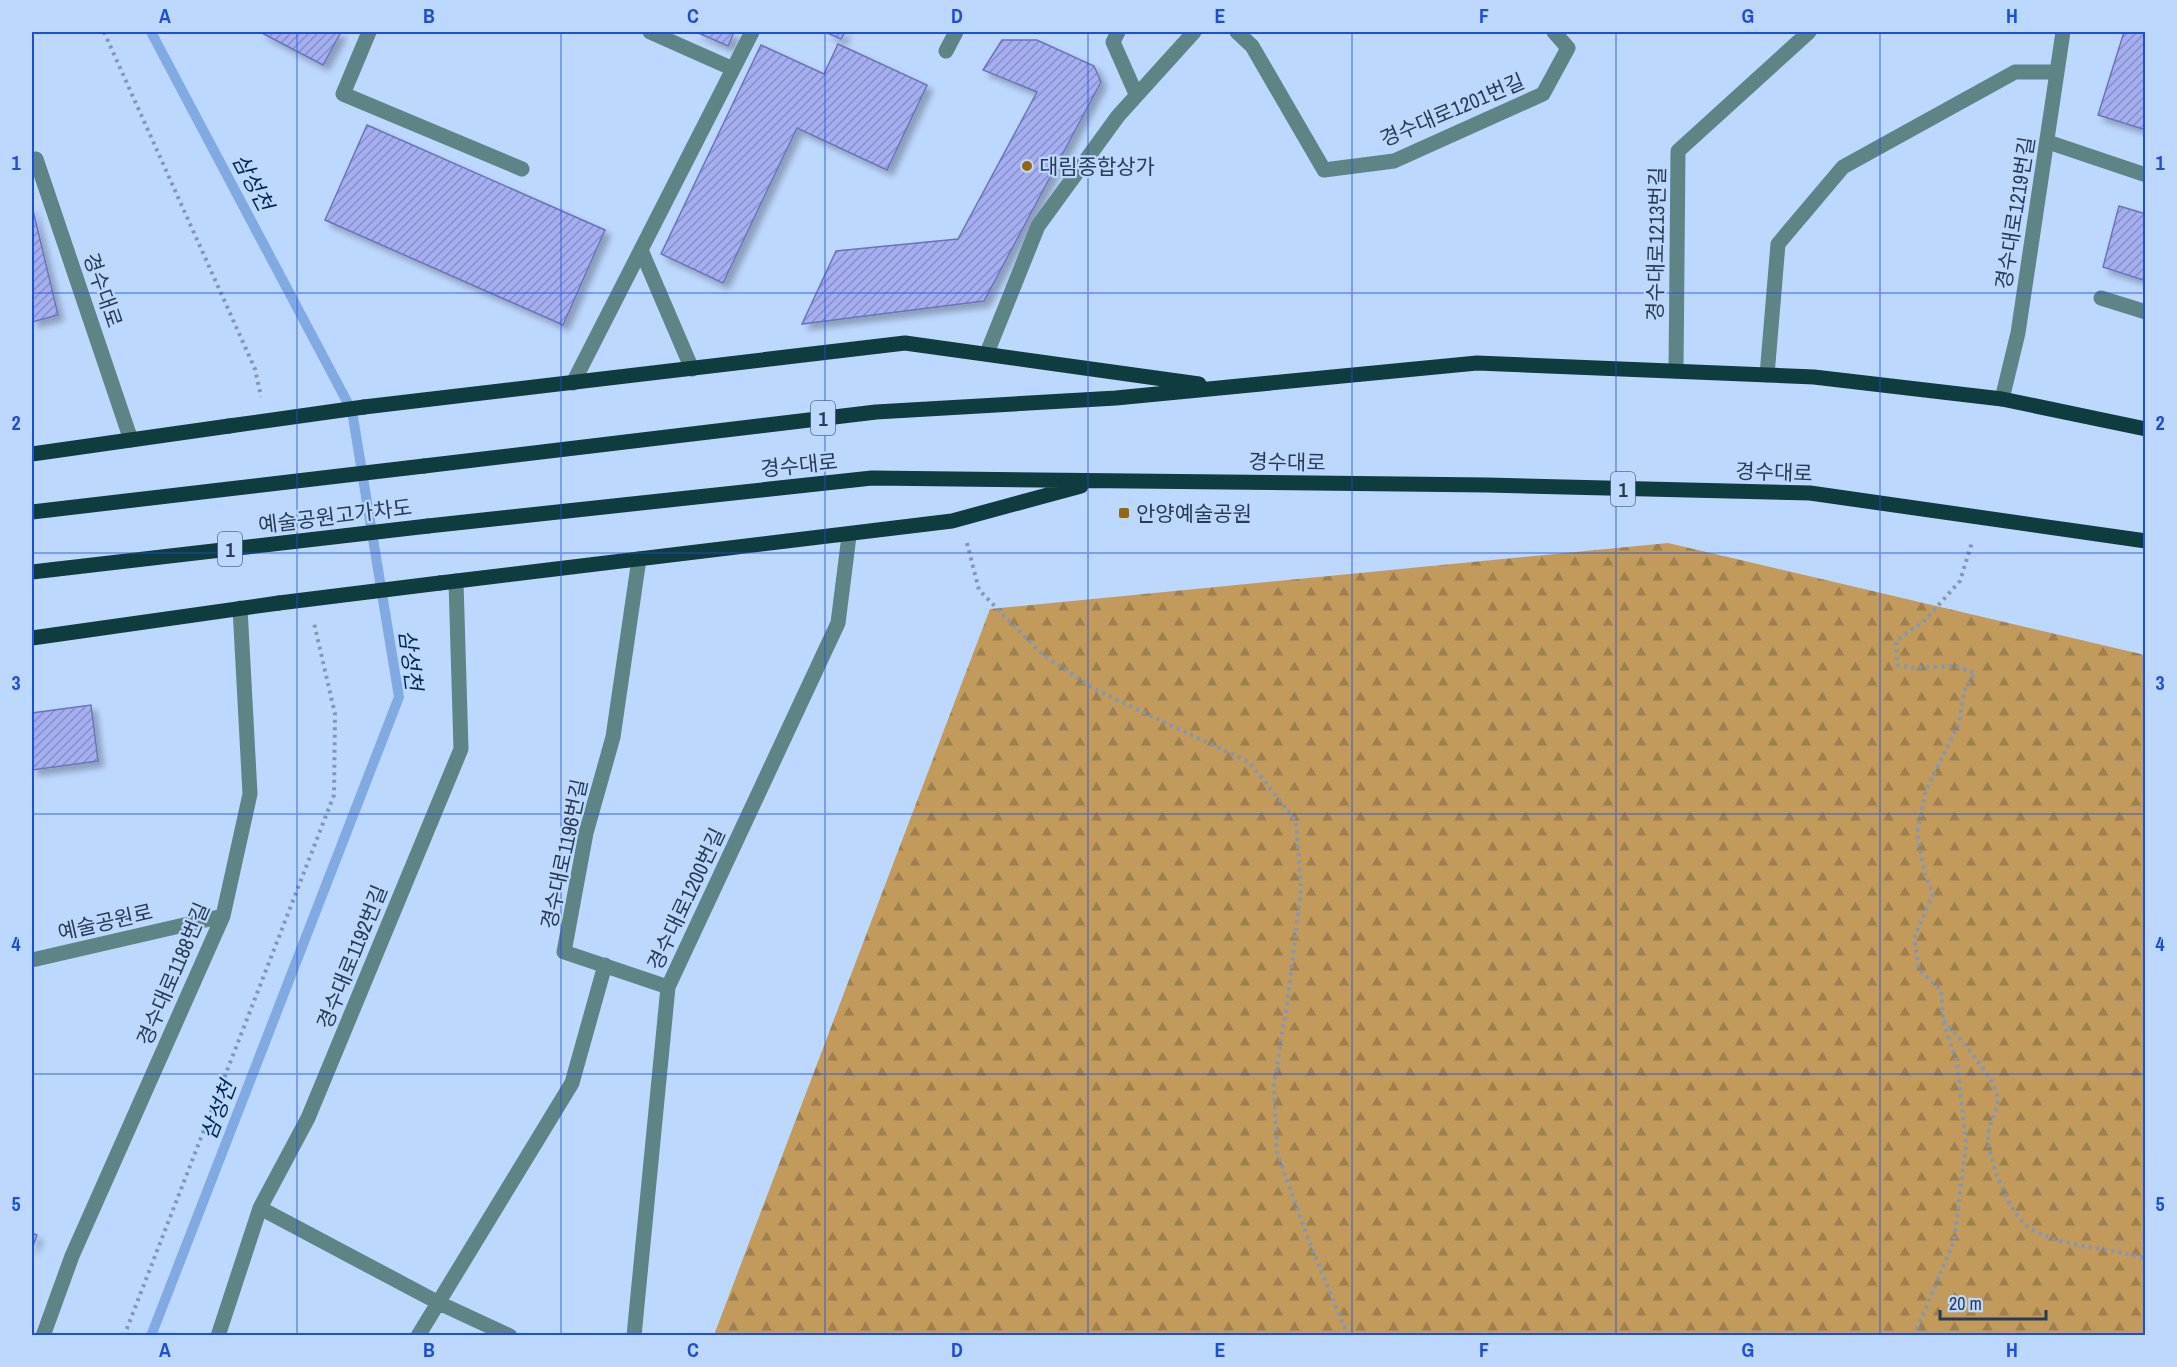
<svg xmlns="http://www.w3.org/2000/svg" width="2177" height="1367" font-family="'Archivo Narrow','Noto Sans KR',sans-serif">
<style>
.forest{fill:url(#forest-firs)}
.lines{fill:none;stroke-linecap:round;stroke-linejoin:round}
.stream{stroke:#81a9e2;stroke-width:10}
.building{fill:url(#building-hatch);stroke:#6c73b6;stroke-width:1.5;filter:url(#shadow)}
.path{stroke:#8097b8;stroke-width:4;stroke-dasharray:3 4.5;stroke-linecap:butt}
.minor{stroke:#5e8485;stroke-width:15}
.major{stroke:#0f3c3e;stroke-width:15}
.major-bridge{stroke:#0f3c3e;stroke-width:15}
.grid{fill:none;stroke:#1d4ed8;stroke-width:1.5;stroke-opacity:0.55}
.poi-dot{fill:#936712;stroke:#bdd8ff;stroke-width:2}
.labels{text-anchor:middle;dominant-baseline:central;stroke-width:4.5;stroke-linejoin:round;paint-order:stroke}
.shield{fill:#bdd8ff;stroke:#556a88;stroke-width:1.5}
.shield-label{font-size:20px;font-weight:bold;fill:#293b55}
.street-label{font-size:21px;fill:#293b55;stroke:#bdd8ff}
.poi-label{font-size:21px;fill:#293b55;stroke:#bdd8ff;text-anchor:start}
.water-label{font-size:22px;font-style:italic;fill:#012659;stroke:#bdd8ff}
.neatline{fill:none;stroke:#1d4ed8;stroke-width:2}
.grid-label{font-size:20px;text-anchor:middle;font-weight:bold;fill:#1d4ed8}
</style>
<defs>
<pattern id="forest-firs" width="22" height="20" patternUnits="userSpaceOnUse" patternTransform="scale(1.5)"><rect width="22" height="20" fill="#c29a5b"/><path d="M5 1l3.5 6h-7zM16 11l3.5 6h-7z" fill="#9e7f4e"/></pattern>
<pattern id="building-hatch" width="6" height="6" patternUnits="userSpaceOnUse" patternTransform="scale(1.5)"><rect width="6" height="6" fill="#a5aef0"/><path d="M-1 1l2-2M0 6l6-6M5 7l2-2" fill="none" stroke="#868fc5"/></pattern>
<filter id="shadow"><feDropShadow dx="5.5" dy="5.5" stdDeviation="3" flood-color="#0004"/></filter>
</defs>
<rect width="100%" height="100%" fill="#bdd8ff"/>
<path class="forest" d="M1668 543 2145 655V1335H714L990 609Z"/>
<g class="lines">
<path class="stream" d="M151 1336 399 697 352 411 151 32"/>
</g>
<path class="building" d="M260 32H341L323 65Z
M696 32H734L728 46Z
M825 32H845L841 39Z
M2124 32H2146V130L2098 115Z
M1002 40H1037L1094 66 1101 82 984 301 802 324 836 251 958 239 1037 92 983 70Z
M838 44 927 85 887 170 797 128 723 283 661 254 761 45 824 74Z
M367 125 605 230 563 325 325 220Z
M32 206 58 315 32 322Z
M2119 206 2146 214V281L2103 267Z
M91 705 98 761 32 770V713Z
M32 1233 37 1235 32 1249Z"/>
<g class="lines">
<path class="path" d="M104 32 255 369 261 397
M967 543 979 590 1043 655 1096 690 1249 762 1296 821 1301 888 1288 997 1274 1084 1277 1152 1307 1236 1348 1336
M1944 1021C1957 1035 1994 1077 1997 1095 2000 1108 1989 1122 1988 1135 1987 1158 2010 1217 2031 1229 2065 1249 2108 1246 2146 1259
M124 1336 334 795 335 714 314 623
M1914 1336 1954 1241 1966 1144 1957 1063 1943 1021 1941 990 1919 970 1914 938 1933 894 1925 874 1917 833 1926 790 1959 723 1964 691 1975 673 1955 666 1914 668 1897 665 1896 641 1925 620 1960 581 1972 542"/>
<path class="minor" d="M369 32 343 94 522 169
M650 32 731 68
M1118 32 1113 42 1136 94
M1237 32 1252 46 1324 170 1394 161 1543 94 1568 48 1554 32
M946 51 956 32
M2048 142 2146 175
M32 160 36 159 131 440
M641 250 692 369
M2101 298 2146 312
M987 353 1038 226 1118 116 1194 32
M1676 371 1678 151 1809 32
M1767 375 1778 244 1843 167 2015 72H2055
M573 383 752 32
M2002 399 2018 333 2063 32
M639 559 613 737 586 833 564 952 668 987
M32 960 223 916
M260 1208 439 1303 510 1336
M43 1336 72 1256 223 916 250 794 240 608
M218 1336 260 1208 308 1118 461 749 456 581
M418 1336 572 1083 605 965
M634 1336 668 987 838 623 849 536"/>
<path class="major" d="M364 407 905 343 1199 384
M32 454 229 426
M424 466 876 412 1116 398 1477 363 1814 377 2002 399 2146 429
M428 526 872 478 1487 485 1810 493 2146 541
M440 583 952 521 1081 486
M32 638 279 603"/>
<path class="major-bridge" d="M229 426 364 407
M32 512 424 466
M32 572 428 526
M279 603 440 583"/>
</g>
<path class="grid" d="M297 32V1336M561 32V1336M825 32V1336M1088 32V1336M1352 32V1336M1616 32V1336M1880 32V1336M32 293H2146M32 553H2146M32 814H2146M32 1074H2146"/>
<g class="poi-dot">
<circle cx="1027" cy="166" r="6"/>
<rect x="1118" y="507" width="12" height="12" rx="3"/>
</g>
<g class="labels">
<g class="shield">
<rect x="811" y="401" width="24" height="34" rx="4.5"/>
<rect x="1611" y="472" width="24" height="34" rx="4.5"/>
<rect x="218" y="532" width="24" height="34" rx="4.5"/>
</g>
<g class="shield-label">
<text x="823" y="418">1</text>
<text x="1623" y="489">1</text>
<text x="230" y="549">1</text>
</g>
<g class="street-label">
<text transform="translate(1452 110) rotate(-23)">경수대로1201번길</text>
<text transform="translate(2015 213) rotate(-81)">경수대로1219번길</text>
<text transform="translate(1656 244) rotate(-89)">경수대로1213번길</text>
<text transform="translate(103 290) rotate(71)">경수대로</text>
<text transform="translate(1287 462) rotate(1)">경수대로</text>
<text transform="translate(799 465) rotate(-6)">경수대로</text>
<text transform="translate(1774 472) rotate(2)">경수대로</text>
<text transform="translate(335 516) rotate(-7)">예술공원고가차도</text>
<text transform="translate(564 854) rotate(-78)">경수대로1196번길</text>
<text transform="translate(686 899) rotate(-65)">경수대로1200번길</text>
<text transform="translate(105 922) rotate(-13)">예술공원로</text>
<text transform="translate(352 957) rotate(-68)">경수대로1192번길</text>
<text transform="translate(173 974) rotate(-67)">경수대로1188번길</text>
</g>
<g class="poi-label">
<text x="1039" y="166">대림종합상가</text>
<text x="1136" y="513">안양예술공원</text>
</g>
<g class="water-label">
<text transform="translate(253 182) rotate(62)">삼성천</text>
<text transform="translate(411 660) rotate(83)">삼성천</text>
<text transform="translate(218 1110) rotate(-69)">삼성천</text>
</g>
</g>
<rect width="2177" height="1367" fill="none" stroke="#bdd8ff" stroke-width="66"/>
<path d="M1940 1310v9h106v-9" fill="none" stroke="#293b55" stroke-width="3"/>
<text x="1949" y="1310" font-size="18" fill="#293b55" stroke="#bdd8ff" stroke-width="4.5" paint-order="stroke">20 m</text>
<rect x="33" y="33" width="2111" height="1301" class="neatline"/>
<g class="grid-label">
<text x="165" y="23">A</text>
<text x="429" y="23">B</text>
<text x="693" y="23">C</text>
<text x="957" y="23">D</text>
<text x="1220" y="23">E</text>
<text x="1484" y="23">F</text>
<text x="1748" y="23">G</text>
<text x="2012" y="23">H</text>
<text x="16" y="170">1</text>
<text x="2160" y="170">1</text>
<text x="16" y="430">2</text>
<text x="2160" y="430">2</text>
<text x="16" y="690">3</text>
<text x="2160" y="690">3</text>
<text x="16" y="951">4</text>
<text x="2160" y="951">4</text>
<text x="16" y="1211">5</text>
<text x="2160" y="1211">5</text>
<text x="165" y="1357">A</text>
<text x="429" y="1357">B</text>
<text x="693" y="1357">C</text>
<text x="957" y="1357">D</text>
<text x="1220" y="1357">E</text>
<text x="1484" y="1357">F</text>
<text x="1748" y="1357">G</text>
<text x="2012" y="1357">H</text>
</g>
</svg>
